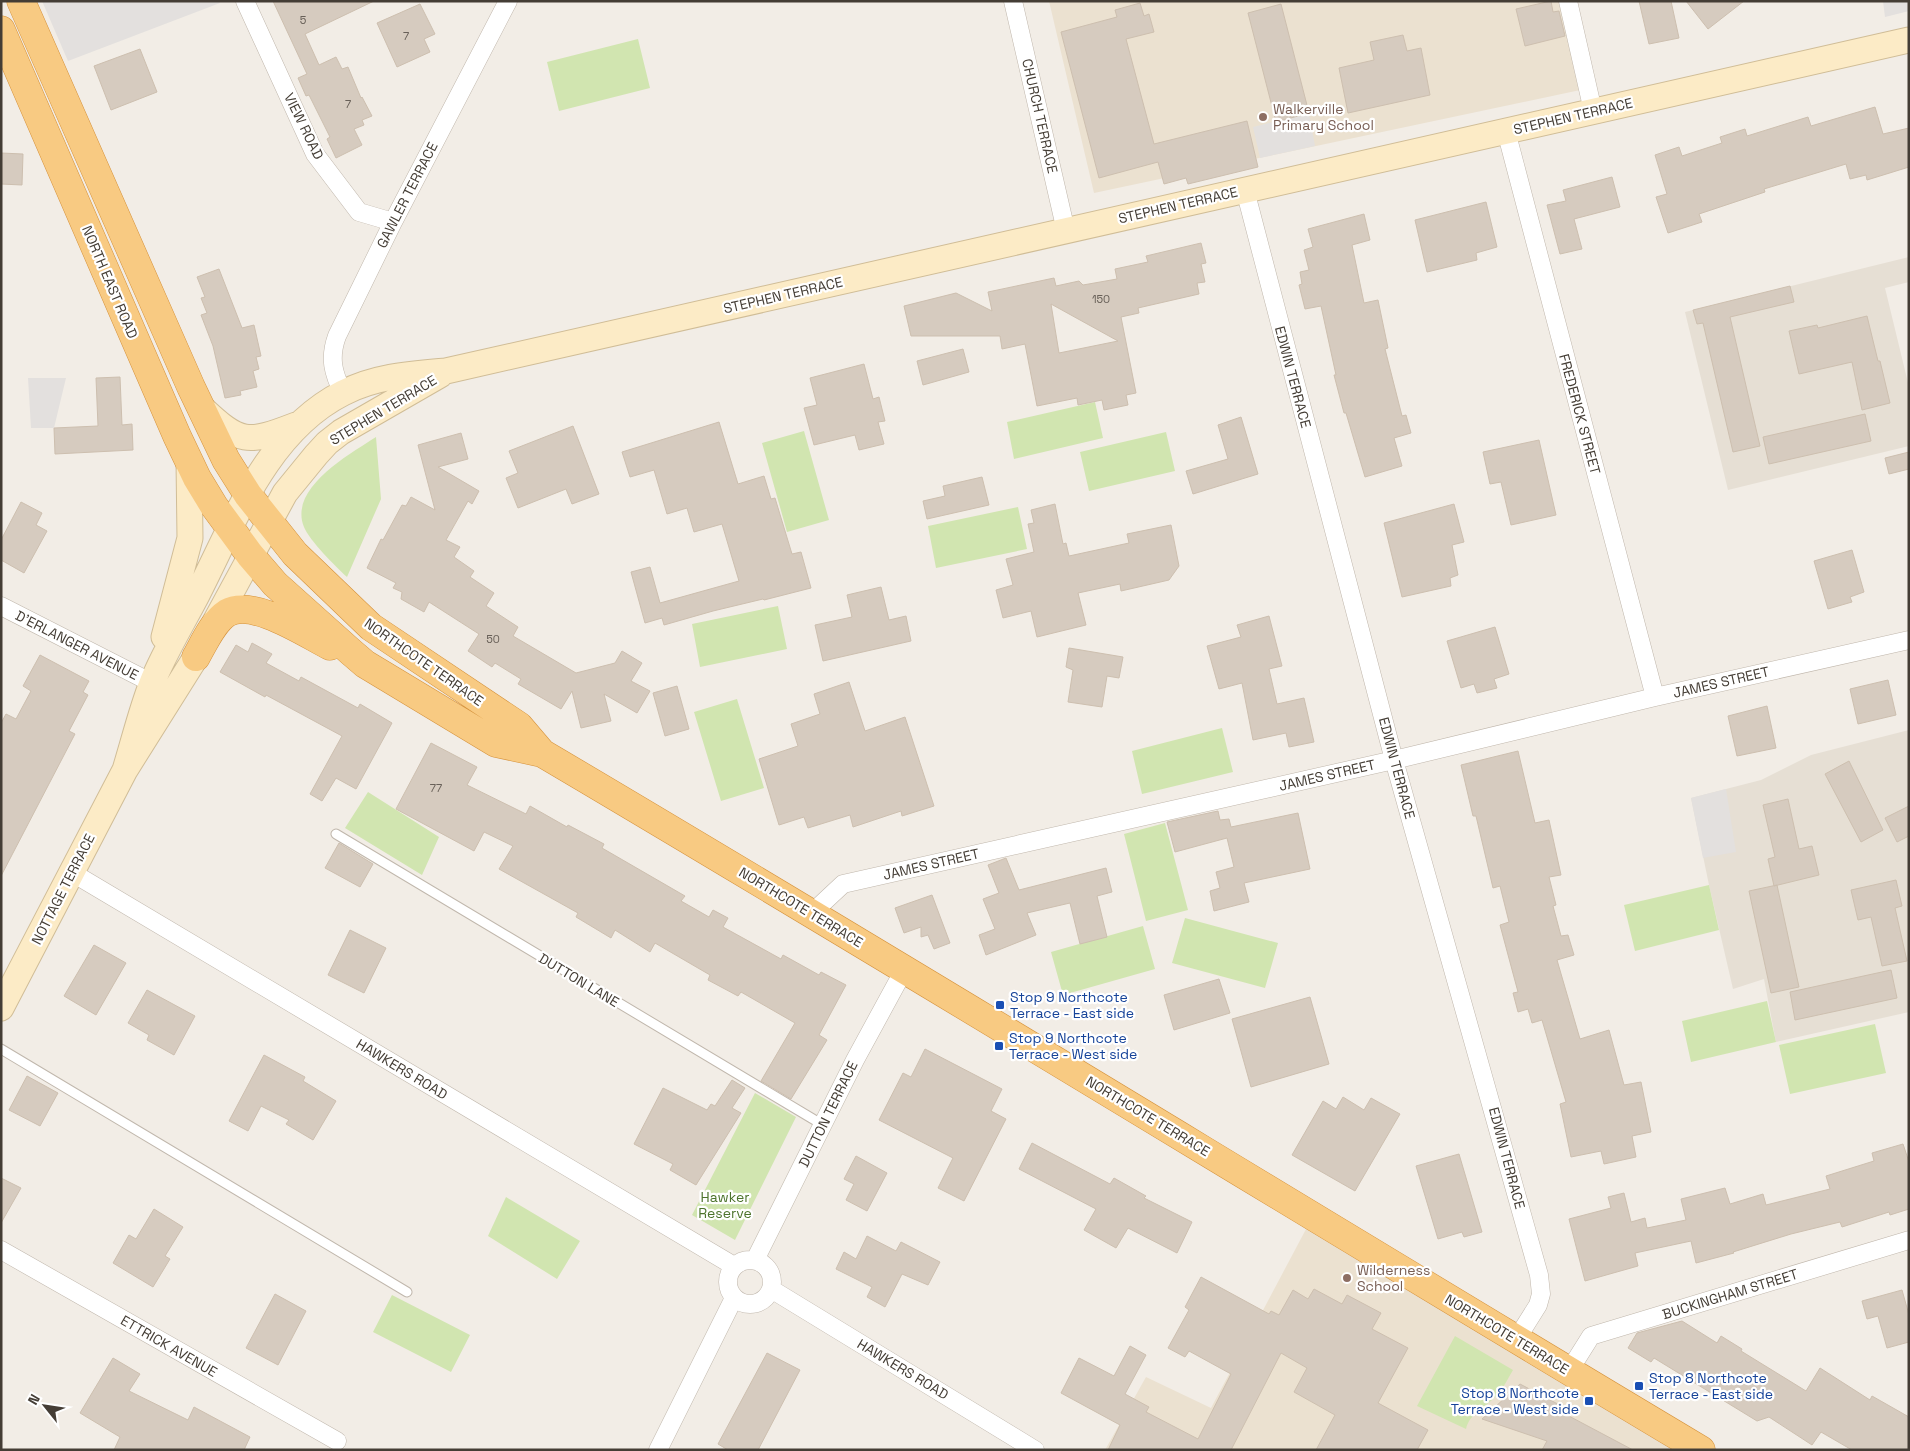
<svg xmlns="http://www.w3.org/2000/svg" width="1910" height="1451" font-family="'Space Grotesk',sans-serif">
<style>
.residential{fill:#e6dfd4}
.education{fill:#ebe1d0}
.green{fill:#d1e5b0}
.parking{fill:#e3e0de}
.building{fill:#d6cbbf;stroke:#cdbfaf;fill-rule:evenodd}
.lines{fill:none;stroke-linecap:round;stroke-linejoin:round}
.service-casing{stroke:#c0b7ac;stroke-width:11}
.minor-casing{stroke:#c0b7ac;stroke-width:19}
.secondary-casing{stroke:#d0bd97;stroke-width:27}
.trunk-casing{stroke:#d5923c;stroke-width:29}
.service{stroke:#fff;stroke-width:9}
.minor{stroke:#fff;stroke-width:18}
.secondary{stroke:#fcebc6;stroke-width:25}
.trunk{stroke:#f8ca82;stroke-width:28}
.education-dot{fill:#8d6e63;stroke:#fff;stroke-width:2}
.transit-dot{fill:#1a4fb4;stroke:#fff;stroke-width:2}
.labels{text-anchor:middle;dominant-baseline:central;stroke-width:4.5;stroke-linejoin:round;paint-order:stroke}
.number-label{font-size:11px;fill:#686058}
.education-label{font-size:14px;fill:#785e54;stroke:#fff;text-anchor:start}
.street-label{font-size:14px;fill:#443d35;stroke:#fff}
.transit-label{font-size:14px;fill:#164399;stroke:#fff;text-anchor:start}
.park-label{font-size:14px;fill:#4c732c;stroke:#fff}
</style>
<rect width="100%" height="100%" fill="#f2ede6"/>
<path class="residential" d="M1909 257V282L1885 288 1909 387V446L1728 490 1685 312Z
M1909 730V1012L1776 1042 1764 979 1733 989 1709 885 1691 798 1761 780 1811 755Z"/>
<path class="education" d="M1049 1H1569L1585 89 1094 193Z
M1313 1216 1701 1450H1105L1146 1377 1211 1408Z"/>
<path class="green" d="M638 39 650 88 559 111 547 62Z
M1095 402 1103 438 1014 459 1007 422Z
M804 431 829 520 787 532 762 443Z
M1166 432 1175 471 1089 491 1080 452Z
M376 437 381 499 347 577C336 567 309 540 304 527 288 488 350 454 376 437Z
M1018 507 1027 549 936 568 928 526Z
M778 606 787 649 700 667 692 624Z
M737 699 764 788 721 801 694 712Z
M1222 728 1233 772 1142 794 1132 751Z
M368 792 439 837 422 875 345 828Z
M1165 823 1188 910 1146 921 1124 834Z
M1709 885 1719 930 1635 951 1624 905Z
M1185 918 1278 943 1265 988 1172 963Z
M1143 926 1155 969 1063 995 1051 952Z
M1767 1001 1776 1042 1691 1062 1682 1021Z
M1875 1024 1886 1073 1790 1094 1779 1045Z
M755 1093 796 1117 735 1240 692 1215Z
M506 1197 580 1241 557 1279 488 1236Z
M392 1295 470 1335 451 1372 373 1332Z
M1455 1336 1513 1370C1508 1378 1504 1387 1498 1394 1487 1407 1470 1412 1466 1429L1417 1406Z"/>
<path class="parking" d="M42 1H219L220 3 68 61Z
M1883 1H1909V11L1885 17Z
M1309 113 1315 146 1260 158 1253 127Z
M28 378H66L54 428H31Z
M1726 789 1736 852 1703 858 1691 798Z"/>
<path class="building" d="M273 1H374L305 34 319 65 336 57 342 69 348 67 361 98 362 97 372 116 362 120 364 125 354 129 362 145 336 158 327 139 330 137 309 95 306 96 298 78 307 74Z
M1551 1 1553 12 1559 11 1565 36 1525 46 1516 9Z
M1639 1H1671L1679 38 1649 44Z
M1686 1H1744L1708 29Z
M1140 3 1144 16 1149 14 1154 32 1126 39 1154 144 1247 121 1258 167 1188 184 1186 178 1164 184 1158 162 1099 178 1061 32 1117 17 1115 10Z
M420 4 435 34 424 39 430 52 397 67 377 23Z
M1281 4 1309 113 1276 122 1248 13Z
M1403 35 1407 51 1421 48 1430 95 1348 113 1339 68 1374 60 1370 42Z
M140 49 157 92 111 110 94 66Z
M1875 107 1883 134 1909 128V167L1867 180 1866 175 1850 179 1846 164 1764 189 1765 192 1699 214 1702 222 1668 233 1656 197 1667 194 1655 155 1679 147 1682 156 1722 143 1720 137 1745 129 1747 136 1808 117 1811 126Z
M1 153 23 154 22 185 1 184Z
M1612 177 1620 207 1574 219 1582 249 1560 254 1547 205 1566 201 1563 190Z
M1486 202 1497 247 1476 253 1477 260 1427 272 1415 220Z
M1364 214 1370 240 1352 245 1364 303 1378 300 1388 348 1385 349 1402 416 1406 415 1411 433 1394 438 1402 466 1365 477 1346 413H1344L1334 375H1336L1321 306 1305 309 1299 285 1302 284 1300 272 1309 270 1304 250 1313 247 1308 229Z
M1201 243 1206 263 1201 264 1205 282 1197 283 1199 294 1138 308 1139 313 1121 317 1136 393 1126 395 1128 405 1104 410 1102 400 1078 405 1077 398 1037 406 1025 344 1002 349 1000 336H911L904 306 956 293 992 311 988 292 1054 278 1056 286 1079 281 1083 285 1117 279 1115 269 1148 262 1146 256ZM1051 304 1118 341 1059 353Z
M219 269 242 328 254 325 261 356 256 357 259 369 253 371 257 387 240 391 241 395 225 398 213 346 201 315 207 313 201 298 205 297 197 277Z
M1790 286 1794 302 1730 317 1760 446 1733 452 1703 323 1697 324 1693 310Z
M1867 316 1878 361H1880L1890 403 1862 410 1852 362 1799 374 1789 331 1817 325 1818 328Z
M963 349 969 372 923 385 917 361Z
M864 364 873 399 879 397 885 421 878 422 884 444 859 450 855 435 814 445 804 408 817 405 810 378Z
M120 377 122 425 132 424 133 450 55 454 54 428 98 426 96 378Z
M1865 414 1871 441 1769 464 1763 437Z
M1241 417 1258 474 1193 494 1186 471 1228 459 1218 425Z
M719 422 738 484 764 476 771 499 775 498 792 554 801 552 811 588 764 600 763 599 713 611 664 625 662 618 645 623 631 572 650 567 660 603 739 581 722 524 694 532 687 508 667 514 654 470 630 477 622 452Z
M573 426 599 494 572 504 566 489 518 508 506 478 518 473 509 451Z
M461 433 468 459 438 467 479 491 472 504 468 501 446 540 460 547 454 557 474 571 470 577 494 593 486 606 518 627 513 636 576 673 615 663 622 651 642 663 631 681 650 691 637 713 604 694 611 721 581 728 572 691 561 709 518 684 521 679 495 663 492 667 468 651 479 634 429 602 424 612 401 599 402 592 393 588 396 583 367 568 381 539 383 540 402 505 406 506 411 497 435 510 418 445Z
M1539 440 1556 515 1511 525 1501 482 1490 484 1483 452Z
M1909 452V469L1889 474 1885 458Z
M982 477 989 505 927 519 923 501 945 496 943 486Z
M21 502 42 513 36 525 47 531 24 573 1 560V540Z
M1055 504 1063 544 1066 543 1069 556 1129 543 1127 534 1171 525 1179 566 1169 580 1121 591 1120 584 1078 593 1086 625 1037 637 1031 611 1003 618 996 590 1013 585 1006 559 1034 552 1028 524 1034 523 1031 510Z
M1454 504 1464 542 1452 545 1458 575 1450 578 1451 586 1402 597 1384 523Z
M1852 550 1864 592 1850 597 1852 602 1828 609 1814 561Z
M881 587 889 620 906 616 911 641 823 661 815 625 852 617 847 595Z
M1269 616 1282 666 1269 669 1277 704 1304 698 1314 742 1289 747 1286 733 1253 740 1242 683 1219 689 1207 646 1241 637 1237 625Z
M1495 627 1509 674 1494 679 1497 688 1477 693 1474 684 1461 688 1447 641Z
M252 643 272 654 266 663 299 681 301 677 358 708 360 704 392 723 356 789 336 778 322 801 310 794 342 736 266 695 265 697 220 672 236 645 248 652Z
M1069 648 1123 657 1119 678 1107 676 1102 707 1068 702 1073 670 1066 667Z
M40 655 89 681 83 692 88 695 69 731 75 734 1 876V723L6 714 16 719 31 691 23 686Z
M1888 680 1896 715 1858 724 1850 689Z
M849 682 865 731 905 717 934 806 902 816 901 811 853 827 850 815 808 828 804 817 779 825 759 759 798 746 791 724 820 714 814 694Z
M677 686 689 729 665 736 653 693Z
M1767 706 1776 748 1737 756 1728 716Z
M431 743 477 767 467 785 526 814 530 806 567 827 568 825 604 844 602 848 685 896 681 901 709 917 713 910 728 918 723 927 781 959 783 955 819 975 821 972 846 985 819 1035 827 1040 791 1099 761 1081 795 1023 741 992 738 996 708 980 710 975 655 943 650 952 615 930 611 938 576 917 578 913 499 869 513 846 484 832 474 851 396 809Z
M1518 751 1535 823 1549 820 1561 875 1549 877 1556 905 1553 906 1561 936 1568 935 1574 955 1557 960 1580 1039 1609 1030 1624 1085 1641 1082 1651 1132 1632 1136 1636 1157 1604 1164 1601 1151 1571 1157 1560 1104 1566 1102 1542 1020 1532 1023 1528 1009 1518 1012 1513 993 1518 992 1500 925 1509 922 1500 886 1493 888 1476 816H1473L1461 765Z
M1849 761 1883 830 1861 842 1825 774Z
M1788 799 1799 849 1812 846 1819 875 1774 886 1768 859 1775 857 1763 805Z
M1909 806V836L1897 842 1885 818Z
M1218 811 1220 820 1229 819 1231 827 1298 813 1310 869 1244 883 1249 902 1214 911 1210 891 1220 888 1216 872 1234 867 1227 838 1175 852 1167 822Z
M339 843 373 864 360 887 325 868Z
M1006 858 1019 890 1106 868 1112 892 1097 896 1107 937 1080 944 1070 903 1027 913 1036 935 986 955 979 935 995 929 983 899 999 893 988 865Z
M1896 880 1902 906 1895 908 1907 961 1882 966 1871 917 1858 920 1851 890Z
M1777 885 1799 987 1771 993 1749 891Z
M932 895 950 943 934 949 928 935 921 937V927L904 933 895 908Z
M350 930 386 948 364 993 328 975Z
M94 945 126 963 96 1015 64 996Z
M1891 970 1897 998 1795 1020 1790 992Z
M1219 979 1230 1013 1174 1030 1164 995Z
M147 990 195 1016 174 1055 147 1040 149 1035 128 1023Z
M1310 997 1329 1064 1251 1087 1232 1019Z
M925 1049 1002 1089 991 1111 1006 1119 964 1201 938 1188 953 1158 879 1120 903 1073 911 1077Z
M264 1055 305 1077 303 1081 336 1101 313 1140 286 1124 289 1120 261 1106 248 1131 229 1121Z
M27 1076 58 1093 40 1126 9 1110Z
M732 1080 745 1088 732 1108 741 1113 696 1185 670 1170 673 1164 634 1144 663 1088 707 1110 711 1104 715 1106Z
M1343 1097 1364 1110 1371 1098 1400 1114 1355 1191 1292 1155 1323 1101 1336 1109Z
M1032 1143 1110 1184 1114 1178 1146 1196 1144 1198 1192 1222 1177 1253 1128 1228 1116 1248 1084 1230 1096 1209 1019 1169Z
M1903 1144 1909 1162V1209L1890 1215 1889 1212 1842 1227 1840 1222 1791 1234 1733 1252 1734 1253 1696 1263 1691 1241 1635 1253 1638 1266 1585 1281 1569 1219 1611 1208 1608 1197 1624 1193 1631 1222 1645 1218 1647 1228 1686 1220 1681 1199 1725 1188 1730 1204 1763 1194 1766 1205 1830 1189 1826 1176 1874 1161 1872 1153Z
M1459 1154 1482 1232 1464 1237 1462 1232 1438 1239 1416 1166Z
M856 1156 887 1173 867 1211 846 1200 854 1184 844 1179Z
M1 1178 21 1188 1 1223Z
M154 1209 183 1227 165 1256 170 1259 153 1287 113 1263 129 1235 136 1239Z
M867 1236 896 1251 901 1242 940 1262 928 1285 902 1274 885 1307 867 1297 872 1287 836 1269 844 1252 856 1259Z
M1201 1277 1269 1314 1271 1311 1279 1315 1293 1290 1308 1299 1314 1289 1342 1304 1347 1295 1381 1313 1372 1329 1408 1348 1378 1403 1428 1430 1417 1450H1316L1335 1415 1294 1392 1307 1368 1281 1353 1231 1450H1108L1120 1425 1061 1393 1079 1358 1114 1376 1130 1346 1146 1355 1125 1394 1149 1407 1146 1412 1198 1439 1231 1374 1189 1351 1185 1357 1168 1348 1189 1310 1185 1307Z
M1902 1290 1909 1315V1342L1887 1348 1878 1316 1867 1319 1862 1301Z
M275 1294 306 1311 278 1365 246 1348Z
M1682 1321 1717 1343 1721 1336 1742 1349 1741 1351 1806 1391 1820 1368 1870 1400 1872 1396 1909 1417V1450H1852L1821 1432 1812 1445 1769 1417 1757 1421 1654 1358 1651 1362 1628 1348 1637 1333Z
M767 1353 800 1370 758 1450H728L718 1444Z
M113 1358 140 1374 129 1391 188 1420 194 1407 250 1437 244 1450H114L120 1437 80 1413Z
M1520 1384 1569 1410 1567 1415 1633 1450H1542L1547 1441 1482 1419Z"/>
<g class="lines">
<defs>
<path id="service" d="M336 834 823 1125
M1 1049 407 1292"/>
<path id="minor" d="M245 1 315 154 359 212 393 222
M1013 1 1066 231
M1568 1 1593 111
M1506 131 1655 697
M1245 190 1394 760 1539 1275 1541 1294 1538 1305 1516 1340
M343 393C333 373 329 358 337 336L393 222 508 1
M1 606 152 683
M71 872 734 1266
M812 913 843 884 1394 760 1655 697 1909 640
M1 1250 337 1441
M728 1282a22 22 0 1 1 44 0a22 22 0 1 1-44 0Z
M755 1260 855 1060 904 970
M771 1289 1035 1450
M1569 1371 1591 1336 1909 1240
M658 1450 734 1298"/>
<path id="secondary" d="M201 407C240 444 247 444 296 425
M164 637 190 538 189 461
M125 770C134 741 141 711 152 683 164 653 182 624 197 595 234 523 266 432 343 393 376 376 411 374 446 371L1909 40
M1 1008 125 770 196 657 285 493 316 455 327 443 341 432 440 375"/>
<path id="trunk" d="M21 1 191 387 226 460 248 495 295 554 371 627 519 726 542 753C930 982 1314 1219 1701 1450
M1 30 177 436 197 478 214 506 250 555 275 584 351 652 365 664 496 743 542 753
M196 657C204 643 213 622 227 613 253 598 306 634 330 646"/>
</defs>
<use href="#service" class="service-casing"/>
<use href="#minor" class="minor-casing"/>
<use href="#secondary" class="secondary-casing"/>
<use href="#trunk" class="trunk-casing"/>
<use href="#service" class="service"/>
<use href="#minor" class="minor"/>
<use href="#secondary" class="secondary"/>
<use href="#trunk" class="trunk"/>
</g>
<g class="education-dot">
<circle cx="1263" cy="117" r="5"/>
<circle cx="1347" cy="1278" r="5"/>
</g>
<g class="transit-dot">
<rect x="995" y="1000" width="10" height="10" rx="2.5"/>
<rect x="994" y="1041" width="10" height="10" rx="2.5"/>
<rect x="1634" y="1381" width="10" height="10" rx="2.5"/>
<rect x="1584" y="1396" width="10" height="10" rx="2.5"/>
</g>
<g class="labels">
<g class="number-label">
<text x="303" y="20">5</text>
<text x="406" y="36">7</text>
<text x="348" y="104">7</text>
<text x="1101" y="299">150</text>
<text x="493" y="639">50</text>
<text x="436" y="788">77</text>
</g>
<g class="education-label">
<text x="1273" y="109">Walkerville<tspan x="1273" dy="16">Primary School</tspan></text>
<text x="1357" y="1270">Wilderness<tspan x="1357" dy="16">School</tspan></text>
</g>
<g class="street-label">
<text transform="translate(1040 116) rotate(77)">CHURCH TERRACE</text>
<text transform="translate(1573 116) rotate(-13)">STEPHEN TERRACE</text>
<text transform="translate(304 126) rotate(64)">VIEW ROAD</text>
<text transform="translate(407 195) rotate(-63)">GAWLER TERRACE</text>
<text transform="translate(1178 205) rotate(-13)">STEPHEN TERRACE</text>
<text transform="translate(110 282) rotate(67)">NORTH EAST ROAD</text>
<text transform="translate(783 295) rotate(-13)">STEPHEN TERRACE</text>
<text transform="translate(1293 377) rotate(75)">EDWIN TERRACE</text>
<text transform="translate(383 410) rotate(-31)">STEPHEN TERRACE</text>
<text transform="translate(1580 414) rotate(75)">FREDERICK STREET</text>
<text transform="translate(77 645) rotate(27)">D'ERLANGER AVENUE</text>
<text transform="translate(424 662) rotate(35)">NORTHCOTE TERRACE</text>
<text transform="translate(1721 682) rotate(-13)">JAMES STREET</text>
<text transform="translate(1397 768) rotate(75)">EDWIN TERRACE</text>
<text transform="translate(1327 775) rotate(-13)">JAMES STREET</text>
<text transform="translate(931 864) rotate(-13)">JAMES STREET</text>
<text transform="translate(63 889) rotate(-63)">NOTTAGE TERRACE</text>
<text transform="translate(801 907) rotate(31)">NORTHCOTE TERRACE</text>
<text transform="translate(579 980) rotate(31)">DUTTON LANE</text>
<text transform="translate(402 1069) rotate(31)">HAWKERS ROAD</text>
<text transform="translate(828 1114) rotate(-64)">DUTTON TERRACE</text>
<text transform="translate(1148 1116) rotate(31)">NORTHCOTE TERRACE</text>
<text transform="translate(1507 1158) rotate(75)">EDWIN TERRACE</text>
<text transform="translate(1730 1294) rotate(-17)">BUCKINGHAM STREET</text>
<text transform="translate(1507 1334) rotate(31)">NORTHCOTE TERRACE</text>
<text transform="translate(169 1346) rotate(30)">ETTRICK AVENUE</text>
<text transform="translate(903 1369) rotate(31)">HAWKERS ROAD</text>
</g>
<g class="transit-label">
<text x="1010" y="997">Stop 9 Northcote<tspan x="1010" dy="16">Terrace - East side</tspan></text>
<text x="1009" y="1038">Stop 9 Northcote<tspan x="1009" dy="16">Terrace - West side</tspan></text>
<text x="1649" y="1378">Stop 8 Northcote<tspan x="1649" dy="16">Terrace - East side</tspan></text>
<text x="1579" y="1393" text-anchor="end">Stop 8 Northcote<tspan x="1579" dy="16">Terrace - West side</tspan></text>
</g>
<g class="park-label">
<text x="725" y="1197">Hawker<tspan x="725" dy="16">Reserve</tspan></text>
</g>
</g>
<rect width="1910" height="1451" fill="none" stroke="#443d35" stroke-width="5"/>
<g transform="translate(45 1406) rotate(300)" stroke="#ffffff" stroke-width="4" paint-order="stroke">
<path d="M0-4L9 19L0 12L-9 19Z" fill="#443d35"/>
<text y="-8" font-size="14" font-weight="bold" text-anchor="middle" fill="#443d35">N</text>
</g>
</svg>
